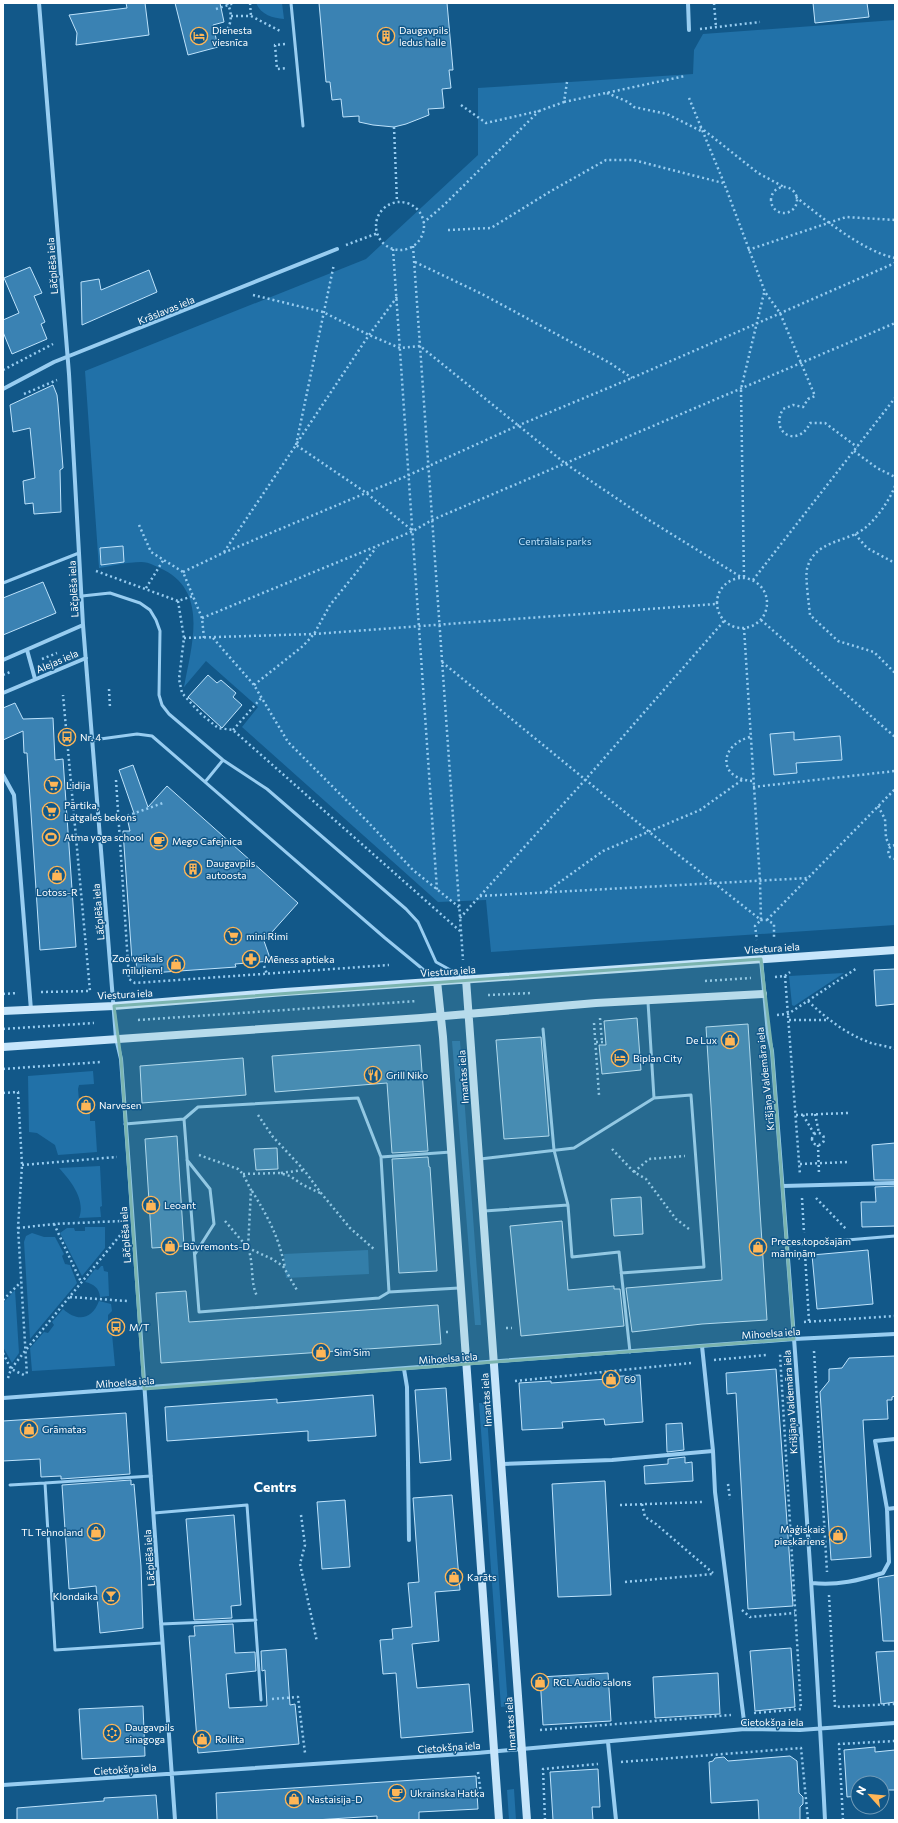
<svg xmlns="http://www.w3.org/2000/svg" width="898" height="1823" font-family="Commissioner,sans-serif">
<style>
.green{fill:#2171a8}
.building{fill:#3a82b3;stroke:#bee3fc}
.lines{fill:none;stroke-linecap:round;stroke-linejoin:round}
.path{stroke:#98cdf1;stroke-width:2.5;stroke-dasharray:2 3;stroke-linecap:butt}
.lane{stroke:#98cdf1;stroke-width:3}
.street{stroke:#98cdf1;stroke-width:4}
.secondary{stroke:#c6e5fb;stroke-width:8}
.marked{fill:#7bb4af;fill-opacity:0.2;stroke:#7bb4af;stroke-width:3;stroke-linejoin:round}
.labels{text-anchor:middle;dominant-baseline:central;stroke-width:3;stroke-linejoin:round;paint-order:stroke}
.poi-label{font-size:10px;fill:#fff;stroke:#125889;text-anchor:start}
.street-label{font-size:10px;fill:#fff;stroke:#125889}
.park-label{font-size:10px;fill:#bee3fc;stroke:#125889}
.district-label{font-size:14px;font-weight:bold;fill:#fff;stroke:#125889}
</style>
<rect width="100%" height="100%" fill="#125889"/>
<path class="green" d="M256 3H282L284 19C273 18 261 15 256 3Z
M895 20V925L491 952 486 900 438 902 242 727 258 707 206 661 184 687C191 648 209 593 164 570 157 567 150 562 141 562 127 562 112 566 99 568L85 371 366 259 478 155V88L693 74 694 50 703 34Z
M844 973 794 1006 792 1005 789 976Z
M452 1041H460L481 1325H475Z
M93 1071 94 1084 79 1085 78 1089 80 1112 90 1111V1121H95L97 1152 58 1155 55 1145 37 1133 29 1132 28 1076Z
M100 1166 102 1206 100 1207 101 1217 79 1218C86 1200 71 1181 59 1168Z
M85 1227H105V1248L82 1276 60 1233 67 1228H74L75 1231H85Z
M32 1233 44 1237H55L64 1254 62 1256 65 1264 70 1265 77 1283 30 1339 24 1242 26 1236Z
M368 1250 369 1274 286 1278 284 1254Z
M101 1266H103L104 1271 108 1272 109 1296 100 1297C99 1288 94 1284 85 1282L95 1269 98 1270Z
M15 1290 19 1353 12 1363 3 1347V1303Z
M99 1301 111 1304 112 1311 108 1315V1331L112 1334 115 1366 32 1371 30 1348 44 1332 48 1333 54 1325 52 1322 63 1309C77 1322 92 1320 99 1301Z
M479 1403H486L508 1706 501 1707Z
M514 1789 516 1820H509L507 1790Z"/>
<path class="building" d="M126 3H145L149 35 76 45 77 33 69 15 127 8Z
M175 3H220L224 22 213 25 218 47 188 55Z
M319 3H447L453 70H449L451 88 442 89 444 108 428 109 429 115 406 124 394 127 373 125 359 122V116L343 117 341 99 332 100 330 82H326Z
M813 3H867L869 17 815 23Z
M30 267 42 293 34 296 45 322 41 324 47 339 12 354 3 332V320L19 313 4 278Z
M149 270 157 292 82 325 81 282 99 279 101 290Z
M53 385 57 395 58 404 63 468 60 470 61 512 34 514 33 503 25 504 23 481 35 478 30 428 13 432 10 405Z
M123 546 124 562 101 565 100 548Z
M43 582 56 613 3 635V598Z
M208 675 217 683 221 680 236 693 233 697 242 705 222 728 188 697Z
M15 703 23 719 53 718 55 760 63 759 76 947 40 950 27 753H24L23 731 3 740V708Z
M794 732V740L840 736 842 760 796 763 797 773 774 775 770 734Z
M133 765 148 807 167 786 298 903 264 941 271 961 235 964 236 967 137 974 136 960 132 961 123 831H130L128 822 136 819 119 770Z
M895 969V1004L876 1006 874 970Z
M637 1018 641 1070 602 1074 599 1045H606L604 1021Z
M748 1024 767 1320 702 1324 632 1332 626 1288 722 1280 706 1027Z
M541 1037 549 1136 504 1139 496 1040Z
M420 1045 428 1151 392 1153 387 1083 275 1092 272 1056Z
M243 1058 246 1095 142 1103 140 1066Z
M177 1136 184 1246 152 1248 145 1139Z
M895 1143V1180H874L872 1145Z
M277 1148 278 1169 256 1170 254 1149Z
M428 1157 429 1167H430L437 1271 399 1273 392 1159Z
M895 1186V1226L862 1227 861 1202H876L875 1187Z
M641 1197 643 1234 614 1236 611 1199Z
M562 1221 568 1290 614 1286V1289H620L624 1326 521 1336 510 1226Z
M868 1250 873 1304 817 1309 812 1255Z
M186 1291 189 1322 438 1305 441 1344 161 1363 156 1293Z
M895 1356V1396L892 1397V1400H887L888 1419 863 1420 871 1557 831 1560 820 1392 829 1381V1369L842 1368 849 1358Z
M776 1369 793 1606 748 1609 736 1393 727 1394 726 1373Z
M640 1375 643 1422 605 1425 604 1419 562 1422 563 1428 522 1430 519 1383 551 1381V1383L607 1379V1377Z
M446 1388 451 1460 420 1463 415 1390Z
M373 1395 376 1436 308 1441V1431L167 1441 165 1407 277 1399V1403Z
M126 1413 130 1474 61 1479V1476L41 1477 40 1459 3 1461V1421Z
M682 1423 684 1450 667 1452 666 1424Z
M685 1457V1463L692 1462 693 1481 645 1484 644 1466 668 1464V1459Z
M131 1480V1485L134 1484 141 1566 143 1628 100 1633 96 1586 69 1589 62 1485Z
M605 1481 611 1595 558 1597 552 1484Z
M452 1495 460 1590 435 1592 439 1641 412 1644 417 1688 469 1684 473 1732 401 1738 396 1673 383 1674 380 1640 393 1639 392 1629 412 1627 408 1583 419 1582 413 1498Z
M345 1500 350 1567 322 1569 317 1502Z
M234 1515 241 1605 231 1606 232 1618 194 1620 186 1519Z
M895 1575V1641H883L878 1578Z
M233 1624 235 1653 255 1652 256 1671 226 1674 229 1708 267 1706 265 1670 262 1671 261 1651 286 1649 290 1705 295 1704 299 1744 198 1753 189 1636H195L194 1626Z
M791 1648 795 1707 755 1711 750 1651Z
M895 1651V1702L881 1704 876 1652Z
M608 1673 611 1721 543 1725 540 1677Z
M718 1673 720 1714 655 1718 653 1677Z
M143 1706 145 1756 82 1759 79 1709Z
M875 1747V1752L895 1750V1790H888V1794L882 1795V1783H858V1796L847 1797 844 1750Z
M790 1756 797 1761 799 1793 803 1797V1804L800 1807V1820H759L758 1800 711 1803 709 1762 713 1761 715 1758 724 1757 728 1761Z
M598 1769 600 1807H592L593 1820H553L550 1772Z
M476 1776 478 1809 419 1812V1820H377V1816L315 1820H217L216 1793Z
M156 1795 158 1820H17V1808L104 1801V1798Z"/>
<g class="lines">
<path class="path" d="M227 3C232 11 232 22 227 30
M250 3 251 16
M714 3 716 27
M216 9 234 3
M231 16H251L282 32
M700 29 760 22
M285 44 275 45 277 69 287 68
M607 93 628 102 634 107 667 114 701 131
M689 98 724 183 765 292 780 313 815 396 808 399 803 407 793 405 783 409C769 434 799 448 810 423H825L857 447
M564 102 685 76
M461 105 486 123 539 111 564 102 567 82
M394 127 397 202
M700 127 758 173 784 187
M771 200a13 13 0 1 1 26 0a13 13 0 1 1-26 0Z
M796 197C821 217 864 252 895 258
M376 226a24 24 0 1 1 48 0a24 24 0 1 1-48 0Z
M423 223 444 205 539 111
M448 230 491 228 551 191 606 160H633L723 183
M346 245 378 233
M413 246 463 960
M393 249 437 890
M748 250 846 217 895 220
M415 262 482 294 610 363 632 378
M253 295 323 312 369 335 400 348 420 346 566 464 644 517 741 577
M3 370 53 344
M24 394 57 380
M297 443 369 335 397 297
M296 445 334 264
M854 451 877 468 895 477
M895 486C889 501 878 517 865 528 846 543 814 540 807 569 805 577 809 604 810 615L838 641 874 652 895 673
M139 525 151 552 183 572 202 618 204 638
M855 534 867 548 891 561 895 562
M224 552 296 445 365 492 413 531
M96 571 178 601 193 596
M183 572 223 553 409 475 517 426 632 378 895 263
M744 577 741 389 764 293
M717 603a25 25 0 1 1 50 0a25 25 0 1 1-50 0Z
M753 580 895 398
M146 588 164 559
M178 601 184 638 179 679 182 693 200 713 218 728 233 730 460 931
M202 618 377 546 413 531 432 520 895 323
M761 620 895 737
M744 628 760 881 761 920 755 926 757 940
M184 638 314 634 716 604
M213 638 254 685 288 742 367 821 413 870 459 907
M42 659 57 653
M442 662 648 831 761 920H767L774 924V939
M3 675 10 672
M254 685 303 646 314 634 330 605 376 548
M109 689 110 708
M233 730 262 697
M750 737C719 745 717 779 753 781
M116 780 129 979 135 983 389 965
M753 787 895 771
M878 806 885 819 886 838 890 847
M118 819 163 803
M895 845 890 847 888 851 890 857 895 859
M546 892 603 851 700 810 742 780
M480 896 808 878
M460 918 585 780 724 621
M767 920 895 789
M264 966 267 974
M785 976 800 1175
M775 977 785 976 790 972
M705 981 751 978
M41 992 90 991 63 695
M3 994 18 993
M488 995 532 993
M808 1001C827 1019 846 1034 871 1043 878 1045 887 1046 895 1049
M777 1015 788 1014 857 968
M600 1018 602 1042
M138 1020 417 1001
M789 1020H828
M594 1023 599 1095
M3 1029 94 1023
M596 1042H606
M3 1069 101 1062
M3 1093 18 1092 22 1165 18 1228 27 1376
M815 1114 819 1133
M258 1115 273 1137 304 1170 321 1193 350 1228 375 1250
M796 1115 849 1113
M803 1115 815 1135
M812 1139a6 6 0 1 1 12 0a6 6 0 1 1-12 0Z
M818 1145 819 1174
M612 1149 634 1172 646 1179 676 1219 689 1229
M199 1155 238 1169 243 1174 251 1190 248 1248C254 1263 250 1282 257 1296
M800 1164 848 1162
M22 1165 117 1157
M634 1172 649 1159 685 1156
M281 1173 304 1170
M243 1174 279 1173 290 1176 303 1185 320 1193
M252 1191C268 1217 279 1237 285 1268
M802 1198 804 1233
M816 1198 846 1229
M225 1221 248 1248 272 1259 283 1266 298 1292
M54 1224 81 1282
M18 1228 54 1224 122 1221
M805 1254 809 1321
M70 1297 127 1301
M3 1300 21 1282
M804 1322 895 1316
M506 1328H512
M446 1332H451
M814 1351 827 1572
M3 1353 11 1369 26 1376
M714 1360 767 1355
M8 1378 11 1369 25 1351 122 1233
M515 1381 691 1363
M728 1484 730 1499
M642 1504 645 1517 656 1524 713 1573
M620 1505 703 1502 704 1503
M301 1515 305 1545 300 1564 317 1642
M625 1582 713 1574
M829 1595 835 1707 895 1704
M742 1610 750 1617 795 1613
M272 1699 298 1697 305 1753
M754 1713 801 1709 780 1354
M540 1730 731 1715
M621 1762 801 1748 808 1820
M478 1772 481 1794
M545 1820 543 1769 598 1764
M843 1820 839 1744 895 1741"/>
<path class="lane" d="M291 3 303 126
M3 583 79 553
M82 596 110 593 140 603 150 610 156 620 160 631 159 695 162 705 169 714 223 760 267 789 406 909 418 922 436 962 463 977
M93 740 137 734 152 736 385 938 436 980
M205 782 223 760
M648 1002 654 1098
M543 1029 554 1150 568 1205 572 1257 619 1252 630 1352
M184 1119 199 1312 379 1298 389 1292 459 1288
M125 1124 184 1119 198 1107 358 1098 381 1157 389 1292
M381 1157 451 1152
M480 1159 574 1148 654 1098 691 1095 704 1267 621 1273
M187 1160 210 1189 214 1224 195 1254
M484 1211 568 1205
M787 1245 895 1236
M151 1476 45 1483 55 1650 162 1643
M10 1485 45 1483
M154 1513 247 1505 261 1700
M161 1624 256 1620"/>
<path class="street" d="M39 3 69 374 83 625 116 1038 121 1059 127 1140 175 1820
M688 3 689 30
M3 389 54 362 337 249
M27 650 35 679
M3 660 83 625
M3 693 86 658
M3 775 14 795 31 1010
M761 959 768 1034 772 1051C792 1308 812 1564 825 1820
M783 1186 895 1183
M702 1346 713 1451 715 1492 745 1729
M404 1369 407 1387 409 1540
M3 1398 794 1339 895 1334
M501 1464 612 1460 713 1451
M887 1509 895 1508
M812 1583C837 1586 860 1580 883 1573L889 1562 887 1509 875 1441 895 1439
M608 1742 616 1820
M3 1785 477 1753 745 1729 800 1730 895 1723"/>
<path class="secondary" d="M466 979 527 1820
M437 981 443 1037 499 1820
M3 1011 114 1006 285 992 895 950
M3 1047 421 1018 596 1003 763 994"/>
</g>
<path class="marked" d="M761 959 772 1051 794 1339 144 1389 121 1059 114 1006Z"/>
<defs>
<symbol id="hotel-ring" viewBox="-11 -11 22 22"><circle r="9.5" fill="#125889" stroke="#ffb657" stroke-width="1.5"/><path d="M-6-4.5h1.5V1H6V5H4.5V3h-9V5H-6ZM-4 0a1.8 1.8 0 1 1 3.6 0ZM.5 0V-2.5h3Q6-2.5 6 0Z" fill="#ffb657"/></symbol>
<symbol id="building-ring" viewBox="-11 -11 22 22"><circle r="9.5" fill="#125889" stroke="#ffb657" stroke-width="1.5"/><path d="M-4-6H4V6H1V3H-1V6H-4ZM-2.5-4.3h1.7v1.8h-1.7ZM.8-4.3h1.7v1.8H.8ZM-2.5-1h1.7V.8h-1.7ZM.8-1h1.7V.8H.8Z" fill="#ffb657"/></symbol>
<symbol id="bus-ring" viewBox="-11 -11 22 22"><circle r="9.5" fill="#125889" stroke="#ffb657" stroke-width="1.5"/><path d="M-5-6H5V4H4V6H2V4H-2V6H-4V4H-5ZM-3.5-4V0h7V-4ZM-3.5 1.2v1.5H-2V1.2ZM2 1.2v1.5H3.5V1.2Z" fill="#ffb657"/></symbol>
<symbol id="supermarket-ring" viewBox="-11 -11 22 22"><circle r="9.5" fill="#125889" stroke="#ffb657" stroke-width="1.5"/><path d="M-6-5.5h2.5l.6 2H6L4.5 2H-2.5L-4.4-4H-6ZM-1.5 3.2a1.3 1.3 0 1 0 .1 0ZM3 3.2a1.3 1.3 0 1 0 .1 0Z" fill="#ffb657"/></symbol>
<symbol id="stadium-ring" viewBox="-11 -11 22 22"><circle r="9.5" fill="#125889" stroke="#ffb657" stroke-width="1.5"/><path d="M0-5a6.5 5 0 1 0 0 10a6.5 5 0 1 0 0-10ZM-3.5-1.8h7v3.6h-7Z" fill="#ffb657"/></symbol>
<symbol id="cafe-ring" viewBox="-11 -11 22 22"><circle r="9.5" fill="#125889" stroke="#ffb657" stroke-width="1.5"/><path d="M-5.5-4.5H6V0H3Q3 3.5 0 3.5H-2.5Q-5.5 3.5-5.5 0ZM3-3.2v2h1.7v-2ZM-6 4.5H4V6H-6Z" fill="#ffb657"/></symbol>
<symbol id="shop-ring" viewBox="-11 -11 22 22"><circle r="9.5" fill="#125889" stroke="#ffb657" stroke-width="1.5"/><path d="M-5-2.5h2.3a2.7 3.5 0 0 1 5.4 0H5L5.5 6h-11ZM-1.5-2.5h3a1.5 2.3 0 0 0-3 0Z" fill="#ffb657"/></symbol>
<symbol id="pharmacy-ring" viewBox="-11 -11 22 22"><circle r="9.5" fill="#125889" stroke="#ffb657" stroke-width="1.5"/><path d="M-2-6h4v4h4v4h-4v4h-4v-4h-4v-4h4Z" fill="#ffb657"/></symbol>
<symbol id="restaurant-ring" viewBox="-11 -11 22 22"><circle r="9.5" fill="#125889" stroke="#ffb657" stroke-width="1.5"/><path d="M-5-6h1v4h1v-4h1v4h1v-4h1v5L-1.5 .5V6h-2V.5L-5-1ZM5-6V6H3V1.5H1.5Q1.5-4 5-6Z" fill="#ffb657"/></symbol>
<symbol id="bar-ring" viewBox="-11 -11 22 22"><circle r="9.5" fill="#125889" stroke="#ffb657" stroke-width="1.5"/><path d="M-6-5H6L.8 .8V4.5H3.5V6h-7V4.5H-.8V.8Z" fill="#ffb657"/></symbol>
<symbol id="synagogue-ring" viewBox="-11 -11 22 22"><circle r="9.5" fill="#125889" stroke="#ffb657" stroke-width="1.5"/><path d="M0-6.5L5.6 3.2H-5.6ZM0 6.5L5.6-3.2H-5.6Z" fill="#ffb657"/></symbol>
</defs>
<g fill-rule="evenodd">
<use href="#hotel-ring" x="189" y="26" width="20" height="20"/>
<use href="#building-ring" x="376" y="26" width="20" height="20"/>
<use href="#bus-ring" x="57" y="727" width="20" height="20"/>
<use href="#supermarket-ring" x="43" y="775" width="20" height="20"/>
<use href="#supermarket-ring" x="41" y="801" width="20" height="20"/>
<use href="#stadium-ring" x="41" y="827" width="20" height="20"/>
<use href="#cafe-ring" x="149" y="831" width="20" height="20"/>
<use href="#building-ring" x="183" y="859" width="20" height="20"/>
<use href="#shop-ring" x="47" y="865" width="20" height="20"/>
<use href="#supermarket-ring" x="223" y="926" width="20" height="20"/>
<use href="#pharmacy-ring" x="241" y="949" width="20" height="20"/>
<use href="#shop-ring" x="166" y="954" width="20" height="20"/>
<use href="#shop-ring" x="720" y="1030" width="20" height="20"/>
<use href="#hotel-ring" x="610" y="1048" width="20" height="20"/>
<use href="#restaurant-ring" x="363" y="1065" width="20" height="20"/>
<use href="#shop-ring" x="76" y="1095" width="20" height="20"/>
<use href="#shop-ring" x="141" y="1195" width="20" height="20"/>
<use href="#shop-ring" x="160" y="1236" width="20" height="20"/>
<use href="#shop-ring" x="748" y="1237" width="20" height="20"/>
<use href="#bus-ring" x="106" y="1317" width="20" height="20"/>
<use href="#shop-ring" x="311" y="1342" width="20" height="20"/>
<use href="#shop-ring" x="601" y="1369" width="20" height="20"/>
<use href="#shop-ring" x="19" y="1419" width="20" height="20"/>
<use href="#shop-ring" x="86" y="1522" width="20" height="20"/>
<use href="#shop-ring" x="828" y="1525" width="20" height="20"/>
<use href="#shop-ring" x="444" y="1567" width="20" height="20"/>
<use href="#bar-ring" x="101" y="1586" width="20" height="20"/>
<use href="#shop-ring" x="530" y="1672" width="20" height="20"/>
<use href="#synagogue-ring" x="102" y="1723" width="20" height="20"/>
<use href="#shop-ring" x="192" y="1729" width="20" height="20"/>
<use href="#cafe-ring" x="387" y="1783" width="20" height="20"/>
<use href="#shop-ring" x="284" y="1789" width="20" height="20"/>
</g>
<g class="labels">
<g class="poi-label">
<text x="212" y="30">Dienesta<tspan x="212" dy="12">viesnīca</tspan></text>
<text x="399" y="30">Daugavpils<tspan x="399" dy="12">ledus halle</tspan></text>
<text x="80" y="737">Nr. 4</text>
<text x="66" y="785">Lidija</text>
<text x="64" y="805">Pārtika,<tspan x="64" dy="12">Latgales bekons</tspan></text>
<text x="64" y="837">Atma yoga school</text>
<text x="172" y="841">Mego Cafejnica</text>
<text x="206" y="863">Daugavpils<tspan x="206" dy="12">autoosta</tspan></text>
<text x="57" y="892" text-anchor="middle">Lotoss-R</text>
<text x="246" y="936">mini Rimi</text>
<text x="163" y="958" text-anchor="end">Zoo veikals<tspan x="163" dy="12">mīluļiem!</tspan></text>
<text x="264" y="959">Mēness aptieka</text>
<text x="717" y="1040" text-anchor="end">De Lux</text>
<text x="633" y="1058">Biplan City</text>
<text x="386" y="1075">Grill Niko</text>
<text x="99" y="1105">Narvesen</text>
<text x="164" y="1205">Leoant</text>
<text x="771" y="1241">Preces topošajām<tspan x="771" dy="12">māmiņām</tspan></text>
<text x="183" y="1246">Būvremonts-D</text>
<text x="129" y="1327">M/T</text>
<text x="334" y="1352">Sim Sim</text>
<text x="624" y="1379">69</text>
<text x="42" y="1429">Grāmatas</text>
<text x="825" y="1529" text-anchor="end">Maģiskais<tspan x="825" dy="12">pieskāriens</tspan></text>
<text x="83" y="1532" text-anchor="end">TL Tehnoland</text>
<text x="467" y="1577">Karāts</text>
<text x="98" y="1596" text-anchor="end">Klondaika</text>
<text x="553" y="1682">RCL Audio salons</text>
<text x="125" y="1727">Daugavpils<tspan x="125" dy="12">sinagoga</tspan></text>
<text x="215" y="1739">Rollita</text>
<text x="410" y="1793">Ukrainska Hatka</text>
<text x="307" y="1799">Nastaisija-D</text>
</g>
<g class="street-label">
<text transform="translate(52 266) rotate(-94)">Lāčplēša iela</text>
<text transform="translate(166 310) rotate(-22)">Krāslavas iela</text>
<text transform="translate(73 589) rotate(-93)">Lāčplēša iela</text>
<text transform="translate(57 661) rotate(-23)">Alejas iela</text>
<text transform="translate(98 912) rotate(-95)">Lāčplēša iela</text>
<text transform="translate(772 948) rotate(-4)">Viestura iela</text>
<text transform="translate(448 971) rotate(-4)">Viestura iela</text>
<text transform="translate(125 994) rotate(-3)">Viestura iela</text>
<text transform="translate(463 1077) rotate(-94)">Imantas iela</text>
<text transform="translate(765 1079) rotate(-96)">Krišjāņa Valdemāra iela</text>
<text transform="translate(125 1235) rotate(-94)">Lāčplēša iela</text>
<text transform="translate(771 1333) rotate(-4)">Mihoelsa iela</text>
<text transform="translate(448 1358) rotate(-4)">Mihoelsa iela</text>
<text transform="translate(125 1382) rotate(-4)">Mihoelsa iela</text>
<text transform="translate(486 1400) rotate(-94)">Imantas iela</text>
<text transform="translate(790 1402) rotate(-94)">Krišjāņa Valdemāra iela</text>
<text transform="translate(149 1558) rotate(-94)">Lāčplēša iela</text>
<text x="772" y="1722">Cietokšņa iela</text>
<text transform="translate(510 1724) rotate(-94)">Imantas iela</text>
<text transform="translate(449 1747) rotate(-4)">Cietokšņa iela</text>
<text transform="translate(125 1769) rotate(-4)">Cietokšņa iela</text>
</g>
<g class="park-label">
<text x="555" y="541">Centrālais parks</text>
</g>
<g class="district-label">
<text x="275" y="1486">Centrs</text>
</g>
</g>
<rect width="898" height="1823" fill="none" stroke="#ffffff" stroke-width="8"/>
<g transform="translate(870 1795) rotate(297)"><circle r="19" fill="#125889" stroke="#719bb8"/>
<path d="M0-3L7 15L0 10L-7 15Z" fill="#ffb657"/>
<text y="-6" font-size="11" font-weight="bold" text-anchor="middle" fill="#ffffff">N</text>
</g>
</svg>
